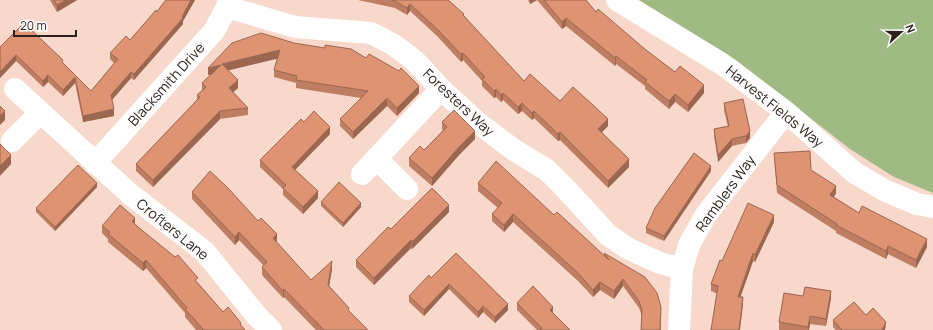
<svg xmlns="http://www.w3.org/2000/svg" width="933" height="330" font-family="Manrope,sans-serif">
<style>
.green{fill:#9fba83}
.lines{fill:none;stroke-linecap:round;stroke-linejoin:round}
.minor{stroke:#fff;stroke-width:22}
.wall{fill:#bf7e62}
.shaded-wall{fill:#9b6750}
.building{fill:#de9372;stroke:#9b6750}
.labels{text-anchor:middle;dominant-baseline:central;stroke-width:3;stroke-linejoin:round;paint-order:stroke}
.street-label{font-size:14px;fill:#2b201c;stroke:#fff}
</style>
<rect width="100%" height="100%" fill="#f7d8cb"/>
<path class="green" d="M639 0H933V193L894 177 850 149 736 60Z"/>
<g class="lines">
<path class="minor" d="M617 0 722 64 786 112 855 173 886 191 917 204 933 207
M227 7 295 27 371 33 394 45 415 61 441 89 477 122 514 150 547 170 566 189 608 235 629 249 660 263 682 269
M15 89 130 194 205 252 256 315 271 330
M12 141 40 113
M377 159 407 189
M95 163 214 31 227 7 229 0
M362 174 441 89
M679 330 682 269 689 245 705 216 786 112"/>
</g>
<path class="wall" d="M50 0H77L57 12Z
M166 0H195L183 21V24L134 80 131 78 112 100 114 116 83 122 75 83 63 96 48 82 43 87 16 61 0 78V47L63 63 91 91 114 63 110 59V53L130 40 157 12Z
M358 0H448L464 16 524 81 560 101 608 126 602 132 629 167 608 188 560 140 558 141 534 118 532 120 522 111 518 114 503 100 501 102 496 97 494 98 482 86V81L463 60 461 62 437 36 410 11 407 15 395 8Z
M528 0H586L596 12 675 72 704 93 688 112 675 102 669 109 645 89V86L616 64 615 66 566 26 562 29 537 0 530 4Z
M232 43 419 93 397 116 387 106 353 139 340 126V119L361 98 296 88V83L274 77V70L277 58 228 70 238 88 233 92 248 108V115L220 119 153 187 136 171V164L197 100V95L202 91V83L211 75H208Z
M724 103 750 138 746 143 732 146 718 162 714 136V129L728 127 724 110Z
M304 122 330 134 295 170 318 198 303 214 283 195V189L260 167V160Z
M442 122 475 139 459 155 432 186 409 166V158L424 150 443 130 442 129Z
M774 153 811 170 836 193 834 197 859 213 927 247 916 268 888 254 886 259 836 233V231L777 193Z
M711 171 664 241 646 233V228Z
M478 183 554 215 604 256V253L661 315V330H641L642 316 639 308 623 286 614 299 600 290 593 297 578 281 513 222 504 232 492 221V214L498 208 478 191Z
M97 187 55 231 36 212V208Z
M192 192 277 242H276L311 280 332 269 329 286 349 311 368 330H316L284 297 283 298 262 275V267L264 266 239 240 235 245 192 199Z
M321 202 361 207 343 227 321 206Z
M449 212 412 249 411 248 374 285 356 267V260L391 229Z
M774 222 755 262 753 261 740 297 743 305 711 291V284L722 261Z
M135 224 198 283 223 312 241 326 245 330H196L185 317V313L146 268 143 271 108 242V239L102 233V226Z
M456 253 508 310 495 323 483 312 478 318 449 289 424 316 409 302V296L431 278Z
M803 296 831 298 826 326 810 324 809 330H779V322Z
M517 303 553 313 570 330H537L517 310Z
M866 315 886 322 885 330H836L833 327V320Z"/>
<path class="shaded-wall" d="M66 0H77L57 12V5Z
M191 0H195L183 21V24L134 80V74L182 17Z
M530 0H537L530 4Z
M410 4V11L407 15V8Z
M566 18V26L562 29V22Z
M280 50V58L222 72V64Z
M463 53V60L461 62V54Z
M16 55V61L0 78V72Z
M616 56V64L615 66V58Z
M221 65V72L208 75V68Z
M131 72V78L111 101V95Z
M48 75V82L43 87V81Z
M75 77V83L63 96V90Z
M238 80V88L229 96V88Z
M704 85V93L688 112V105Z
M419 86V93L397 116V108Z
M496 89V97L494 98V91Z
M503 93V100L501 102V95Z
M675 94V102L669 109V101Z
M387 98V106L353 139V132Z
M522 103V111L518 114V107Z
M114 109V116L83 122V116Z
M5 111V120L0 125V116Z
M220 111V119L153 187V180Z
M534 111V118L532 120V113Z
M608 119V126L598 136V129Z
M330 127V134L292 173V167Z
M475 131V139L459 155 432 186V178L459 147Z
M750 131V138L746 143V136Z
M560 132V140L558 141V134Z
M732 139V146L718 162V155Z
M11 155V164L0 176V166Z
M629 159V167L608 188V181Z
M711 166V171L664 241V236Z
M97 183V187L55 231V227Z
M836 186V193L830 203V195Z
M318 191V198L303 214V207Z
M361 203V207L343 227V223Z
M449 205V212L412 249V242Z
M513 214V222L504 232V225Z
M774 215V222L755 262V255Z
M135 218V226L132 221Z
M239 232V240L235 245V237Z
M277 234V242L273 246V238Z
M927 239V247L916 268V260Z
M411 240V248L374 285V278Z
M888 246V254L886 259V251Z
M753 253V261L738 304V297Z
M146 260V268L143 271V263Z
M332 261V269L328 293V285Z
M623 279V286L614 299V291Z
M600 282V290L593 297V290Z
M449 284V289L424 316V310Z
M284 289V297L283 298V291Z
M831 291V298L826 326V319Z
M743 297V305L740 330H739Z
M508 304V310L495 323V317Z
M483 306V312L478 318V312Z
M553 307V314L550 310Z
M810 316V324L809 330H808Z
M886 322 885 330H882Z"/>
<path class="building" d="M54 0H66L57 5Z
M166 0H191L182 17 183 18 134 74 131 72 111 95 114 109 83 116 75 77 63 90 48 75 43 81 16 55 0 72V47L24 23 63 60 62 62 91 91 118 59 110 53 126 36 130 40 156 10 157 12 161 6Z
M392 0H448L464 14 463 15 524 81 530 74 560 101 573 87 593 105 608 119 598 129 629 159 608 181 560 132 558 134 534 111 532 113 522 103 518 107 503 93 501 95 496 89 494 91 482 79 485 77 463 53 461 54 437 29 410 4 407 8 395 1Z
M544 0H586L596 12 598 9 646 50 675 72 680 66 704 85 688 105 675 94 669 101 645 82 647 80 616 56 615 58 566 18 562 22Z
M261 33 294 43 325 48V45L351 49 366 58 369 54 399 71 401 68 419 86 397 108 387 98 353 132 340 119 368 91 296 80 297 76 274 70 280 50 222 64 238 80 229 88 248 108 220 111 153 180 136 164 200 97 197 95 206 87 202 83 221 65 208 68 232 43Z
M743 99 750 131 746 136 732 139 718 155 714 129 729 126 724 103Z
M0 106 5 111 0 116Z
M454 110 475 131 459 147 432 178 409 158 420 146 424 150 447 127 442 122Z
M314 111 330 127 292 167 318 191 303 207 283 188 286 185 260 160 301 119 304 122Z
M0 144 11 155 0 166Z
M810 151 811 170 836 186 830 195 859 213 862 206 927 239 916 260 888 246 886 251 836 225 837 224 777 185 774 153Z
M694 153 711 166 664 236 646 228 655 208Z
M496 161 554 215 557 212 609 260 604 253 645 277 657 293 661 307 660 330H641L642 310 639 301 623 279 614 291 600 282 593 290 578 273 513 214 504 225 492 214 502 203 478 183Z
M78 165 97 183 55 227 36 208Z
M210 171 228 188 258 221 261 218 277 234 273 238 311 280 332 261 328 285 349 308 348 310 368 330H324L284 289 283 291 262 267 267 262 239 232 235 237 192 192Z
M339 182 361 203 343 223 321 202Z
M432 188 449 205 412 242 411 240 374 278 356 260 388 227 391 229Z
M748 203 774 215 755 255 753 253 738 297H743L739 330H711L718 286 711 284 720 260 722 261Z
M120 205 135 218 132 221 138 227 175 257 178 255 198 278 195 280 223 312 228 307 241 323 240 324 245 330H202L203 329 185 309 187 308 146 260 143 263 108 234 110 232 102 226Z
M456 253 508 304 495 317 483 306 478 312 449 284 424 310 409 296 429 275 431 278Z
M533 286 553 307 550 310 570 330H540L542 328 517 303Z
M805 287 831 291 826 319 810 316 808 327 779 322 784 293 803 296Z
M854 302 866 315 873 308 886 322 882 330H842L833 320Z"/>
<g class="labels">
<g class="street-label">
<text transform="translate(166 84) rotate(-48)">Blacksmith Drive</text>
<text transform="translate(459 102) rotate(43)">Foresters Way</text>
<text transform="translate(775 106) rotate(39)">Harvest Fields Way</text>
<text transform="translate(725 193) rotate(-54)">Ramblers Way</text>
<text transform="translate(173 229) rotate(39)">Crofters Lane</text>
</g>
</g>
<g transform="translate(901 32) rotate(69)" stroke="#ffffff" stroke-width="3" paint-order="stroke">
<path d="M0-3L7 15L0 10L-7 15Z" fill="#2b201c"/>
<text y="-6" font-size="11" font-weight="bold" text-anchor="middle" fill="#2b201c">N</text>
</g>
<path d="M14 30v6h62v-6" fill="none" stroke="#2b201c" stroke-width="2"/>
<text x="20" y="30" font-size="12" fill="#2b201c" stroke="#ffffff" stroke-width="3" paint-order="stroke">20 m</text>
</svg>
